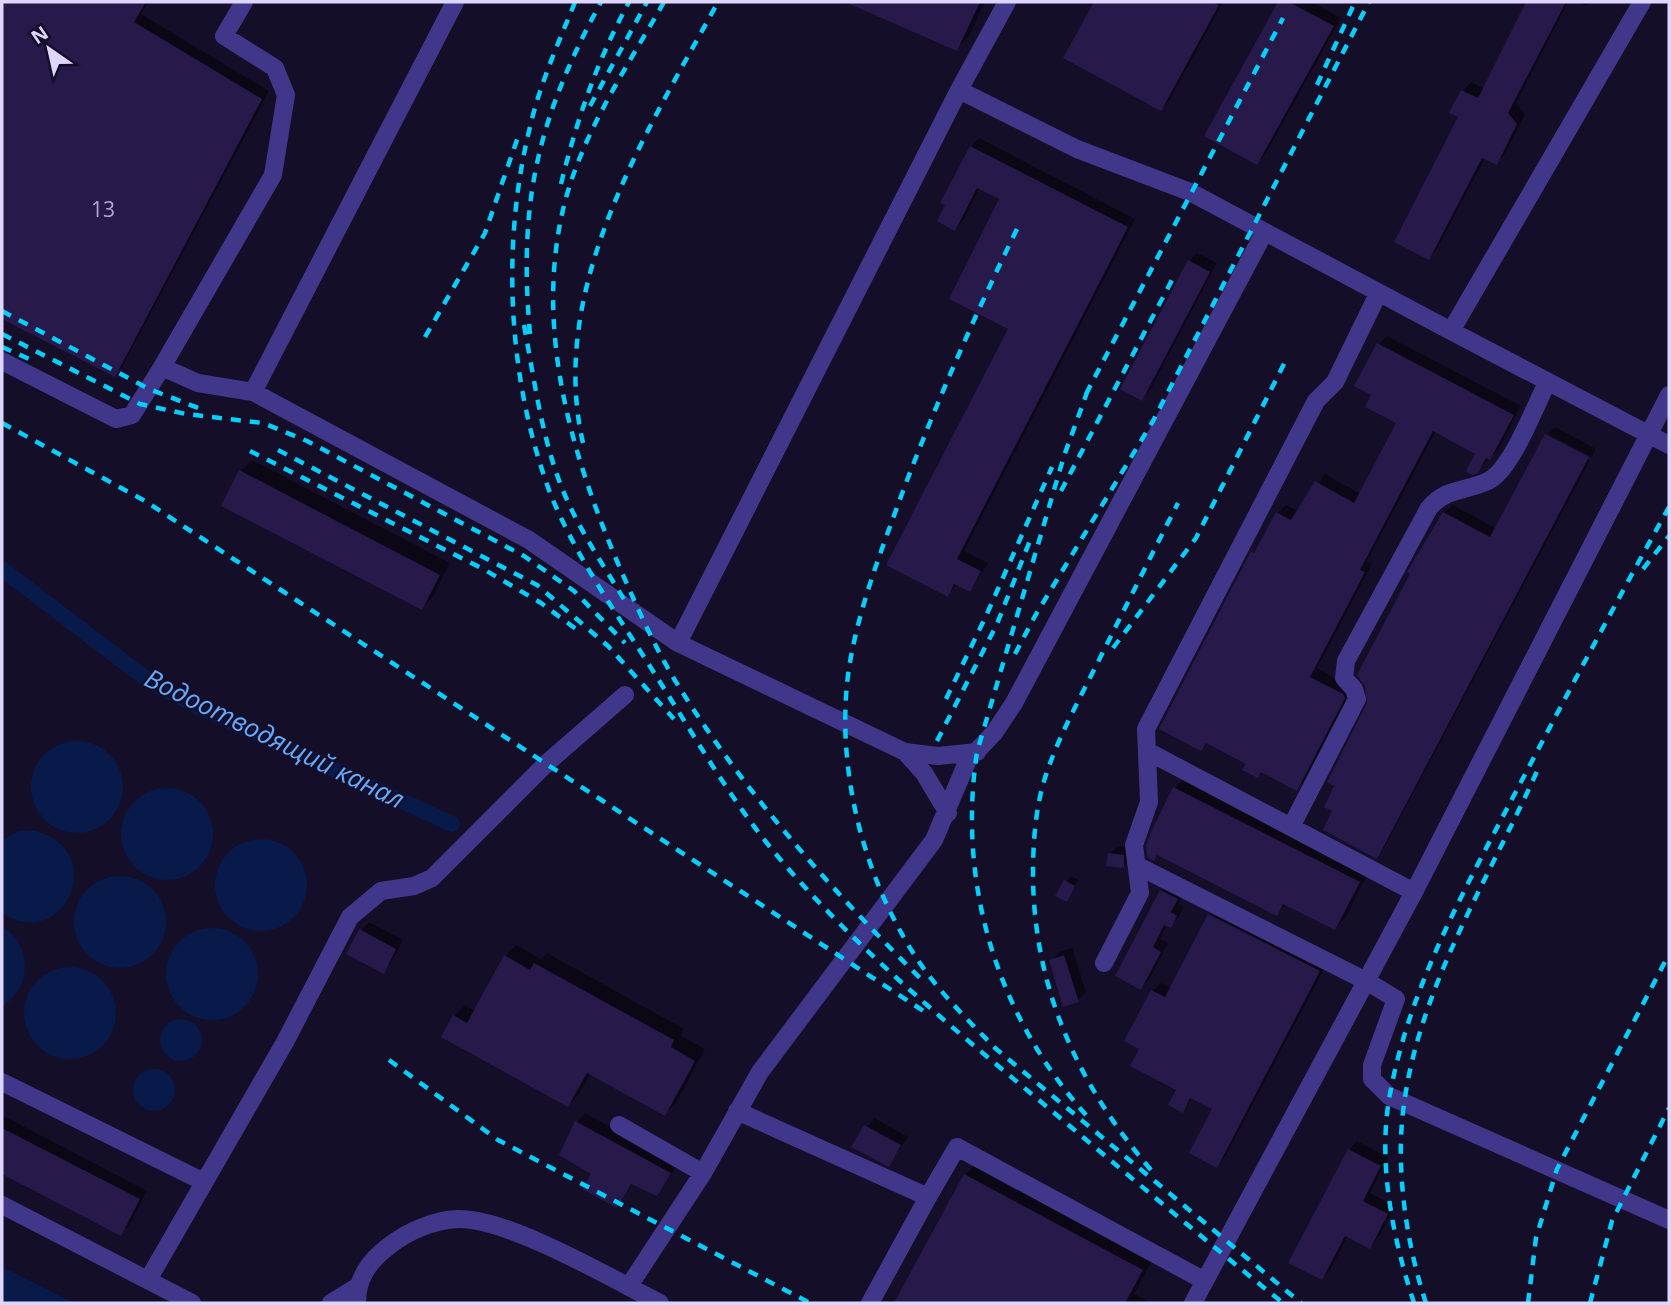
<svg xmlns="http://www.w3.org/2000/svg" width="1671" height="1305" font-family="'Open Sans',sans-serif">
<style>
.water{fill:#071a49}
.shadow{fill:#0007}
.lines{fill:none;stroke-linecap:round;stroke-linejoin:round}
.canal{stroke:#071a49;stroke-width:16}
.building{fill:#28194b}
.minor{stroke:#41378a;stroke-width:18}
.rail{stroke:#02d0ff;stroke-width:4.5;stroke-dasharray:10 9;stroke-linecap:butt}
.labels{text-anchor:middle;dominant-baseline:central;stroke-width:5;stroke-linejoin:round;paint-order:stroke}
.number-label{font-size:21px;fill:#b1a7d2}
.water-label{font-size:26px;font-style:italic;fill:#64aaff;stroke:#150e29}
</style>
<rect width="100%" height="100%" fill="#150e29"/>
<path class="water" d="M31 787a46 46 0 1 1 92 0a46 46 0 1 1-92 0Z
M121 834a46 46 0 1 1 92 0a46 46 0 1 1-92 0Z
M31 830C113 847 64 955 2 913V840L19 831Z
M215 885a46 46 0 1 1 92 0a46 46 0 1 1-92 0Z
M74 922a46 46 0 1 1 92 0a46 46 0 1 1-92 0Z
M2 926C32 944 33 988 2 1006Z
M166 974a46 46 0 1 1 92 0a46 46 0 1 1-92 0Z
M24 1013a46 46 0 1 1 92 0a46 46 0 1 1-92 0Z
M160 1040a21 21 0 1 1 42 0a21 21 0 1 1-42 0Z
M133 1090a21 21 0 1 1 42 0a21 21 0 1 1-42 0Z
M2 1267 74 1303H2Z"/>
<path class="shadow" d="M2 2H148L141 14 269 91 122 367 114 375 2 317Z
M849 2H985L968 38 956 49Z
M1096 2H1223L1169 101 1161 109 1066 58Z
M1280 2H1312L1341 18 1265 155 1257 163 1207 136Z
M1528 2H1568L1516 103 1525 115 1504 155 1496 163 1485 158 1437 249 1429 257 1460 117 1452 112 1463 91 1471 82 1485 89Z
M1578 2H1590L1586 6Z
M979 138 1135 219 964 551 988 563 970 590 957 584 947 595 1010 328 1002 198 980 187 963 221 955 229 971 147Z
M1197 253 1217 263 1150 390 1142 399 1189 261Z
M1387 336 1521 406 1498 450 1477 471 1478 453 1436 431 1367 561 1372 564 1317 668 1352 689 1305 780 1297 789 1262 771 1257 776 1248 763 1208 742 1201 749 1252 553 1261 544 1278 513 1286 505 1298 511 1325 474 1361 494 1398 422 1374 394 1357 385 1379 344Z
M1555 427 1596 449 1592 457 1548 434Z
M1547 437 1590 460 1384 848 1376 857 1335 811 1369 704 1444 513 1453 505 1497 529Z
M252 460 450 563 433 597 421 608 241 471Z
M1186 777 1369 871 1346 917 1335 928 1287 904 1276 914 1159 854 1154 859 1175 788Z
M1118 846 1131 847 1132 858 1124 866 1109 854Z
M1071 876 1079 880 1066 900 1058 895Z
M1170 883 1185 890 1178 904 1184 907 1178 918 1170 926 1167 925 1160 939 1168 943 1149 980 1140 988 1161 891Z
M1217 907 1327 963 1225 1157 1216 1166 1215 1109 1193 1097 1182 1111 1178 1089 1141 1048 1127 1041 1153 991 1161 983 1171 988 1209 915Z
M369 922 403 940 391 963 383 971 360 931Z
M516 945 541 959 547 953 684 1029 681 1036 705 1049 676 1103 664 1114 591 1073 579 1094 568 1105 454 1016 465 1005 475 1011 505 956Z
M1072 948 1086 992 1078 1000 1051 961 1059 952Z
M585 1113 678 1164 657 1194 633 1183 617 1206 594 1173 561 1154 577 1122Z
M2 1115 147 1191 129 1225 121 1234 2 1172Z
M874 1118 908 1137 888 1165 854 1147Z
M1357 1141 1388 1157 1370 1193 1395 1206 1378 1238 1370 1247 1348 1235 1330 1270 1322 1278 1291 1262 1349 1150Z
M976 1164 1153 1259 1134 1294 1152 1303H896L965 1175Z"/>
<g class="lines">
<path class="canal" d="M2 569 149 681 197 706 452 824"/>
</g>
<path class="building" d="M2 2H146L134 22 262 99 115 377 2 319Z
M845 2H980L957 51Z
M1094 2H1212L1219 5 1161 111 1063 58Z
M1278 2H1289L1334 26 1257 165 1204 136Z
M1526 2H1566L1508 113 1517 124 1497 165 1482 158 1429 260 1394 242 1458 117 1449 113 1461 90 1478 98Z
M970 146 1128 227 957 559 981 571 970 592 954 584 948 597 886 565 1008 329 949 299 999 199 977 188 955 231 937 221 945 205 940 203Z
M1188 260 1210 272 1142 401 1120 389Z
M1377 343 1514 415 1490 460 1486 458 1478 473 1472 475 1466 471 1475 454 1433 431 1360 570 1365 572 1310 677 1343 694 1345 698 1297 791 1261 772 1258 778 1242 770 1246 764 1206 743 1201 751 1159 729 1251 551 1254 553 1276 512 1291 520 1315 481 1354 503 1396 423 1365 407 1371 395 1354 386Z
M1545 434 1589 457 1377 859 1323 830 1332 811 1324 807 1334 786 1327 782 1367 703 1365 686 1357 675 1410 574 1407 572 1443 512 1490 537Z
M239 470 440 575 422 610 221 506Z
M1173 787 1360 882 1335 930 1283 904 1277 916 1157 855 1154 861 1147 857 1146 846 1151 832Z
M1108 853 1124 855V868L1106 866Z
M1064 880 1075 886 1067 902 1055 896Z
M1160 890 1178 899 1171 912 1177 916 1171 928 1164 925 1153 947 1161 952 1141 990 1115 976Z
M1208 914 1320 971 1217 1168 1189 1153 1212 1109 1190 1098 1183 1113 1168 1105 1176 1090 1130 1066 1139 1049 1124 1041 1151 990 1165 997Z
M359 929 396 949 384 974 346 954Z
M504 955 530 970 534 963 674 1040 671 1047 695 1061 665 1116 587 1073 568 1107 441 1037 453 1015 467 1023Z
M1064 955 1079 1002 1063 1007 1049 960Z
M575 1121 671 1173 657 1196 631 1184 617 1208 582 1189 591 1174 559 1155Z
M864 1125 901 1145 889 1167 851 1147Z
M2 1128 140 1199 121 1236 2 1174Z
M1348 1149 1381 1166 1363 1201 1388 1214 1370 1249 1345 1236 1322 1280 1288 1263Z
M964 1174 1143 1270 1125 1303H894Z"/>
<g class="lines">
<path class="minor" d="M959 90 1077 149 1190 192 1451 331 1642 2
M1451 331 1669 445
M2 361 116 419 132 415 162 367 198 383 253 392 529 540 678 643 905 752 924 773 948 813
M162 367 273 175 286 95 275 68 224 36 244 2
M253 392 455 2
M678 643 959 90 1007 2
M1147 751 1414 892
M905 752 938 756 977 752
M1291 827 1357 699 1354 689 1344 678 1346 661 1429 508C1447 487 1465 492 1488 481 1511 471 1535 406 1547 383
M1138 866 1368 982 1396 999 1372 1065V1079L1389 1096 1669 1220
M1104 963 1140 893 1134 845 1149 802 1146 729 1316 401 1335 382 1378 294
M2 1082 202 1181
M737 1111 928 1197 870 1303
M619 1125 703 1173
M928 1197 957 1147 1205 1281
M2 1205 192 1303
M148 1280 285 1042 350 917 381 891 414 886 432 878 547 763 625 695
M629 1286 703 1173 760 1072 934 840 968 760 994 733 1014 703 1264 233
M331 1303 357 1287
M357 1303C357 1278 369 1261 389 1246 408 1231 434 1220 458 1219 509 1218 612 1279 660 1303
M1193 1303 1414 892 1669 395"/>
<path class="rail" d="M575 2C559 42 541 81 531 123 501 240 507 376 549 490 575 557 620 618 658 679 697 740 733 804 780 859 853 945 942 1019 1028 1091 1113 1162 1197 1234 1283 1303
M664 2C626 69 579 137 562 214 535 337 574 463 623 575 640 614 658 654 681 690 748 797 836 895 926 984
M1317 85 1355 2
M590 106 647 2
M561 184C577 119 597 61 629 2
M1017 229C975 315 937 401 903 491 882 549 859 606 849 668 834 769 865 886 924 969 945 998 971 1023 995 1048L1301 1303
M2 311 149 389 201 409
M524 325C534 378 541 433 560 483 576 525 602 563 625 601
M2 334 140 404 186 414 263 423 307 441 524 556 574 591 625 643
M530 334C518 201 538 118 601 2
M425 337 485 233 520 131
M2 347 36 362
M1086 394 1283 18
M2 423 145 501 928 1014
M583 443C547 287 647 132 718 2
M278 450 537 585 608 646 674 719
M250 451 485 570 541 603 580 632
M1061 491 1172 280
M1643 569 1669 536
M1113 648 1196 538 1288 356
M1015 654 1035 616 1153 421 1369 2
M946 699 986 616 1052 467
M937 741 997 624 1031 538
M389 1060 498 1140 810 1303
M1086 1115C997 1015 957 884 977 752L1064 456 1089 387
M1151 1170C1078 1085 1034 989 1033 876 1033 844 1035 812 1044 781 1057 739 1079 700 1099 660 1125 608 1151 556 1178 503
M1414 1303C1393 1239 1377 1162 1390 1094 1409 990 1462 894 1511 801 1563 702 1615 604 1669 507
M1426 1303C1406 1243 1395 1167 1404 1104 1420 985 1490 877 1538 769
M1528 1303 1536 1238 1557 1169 1669 954
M1590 1303 1612 1221 1669 1108"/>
</g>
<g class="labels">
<g class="number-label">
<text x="103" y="209">13</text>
</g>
<g class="water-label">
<text transform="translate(275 738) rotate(26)">Водоотводящий канал</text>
</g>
</g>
<rect width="1671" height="1305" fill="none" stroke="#dfd6ff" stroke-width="7"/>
<g transform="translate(49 49) rotate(326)" stroke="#150e29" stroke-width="5" paint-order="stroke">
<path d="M0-5L12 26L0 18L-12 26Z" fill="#dfd6ff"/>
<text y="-10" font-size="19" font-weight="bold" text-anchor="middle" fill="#dfd6ff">N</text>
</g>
</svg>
